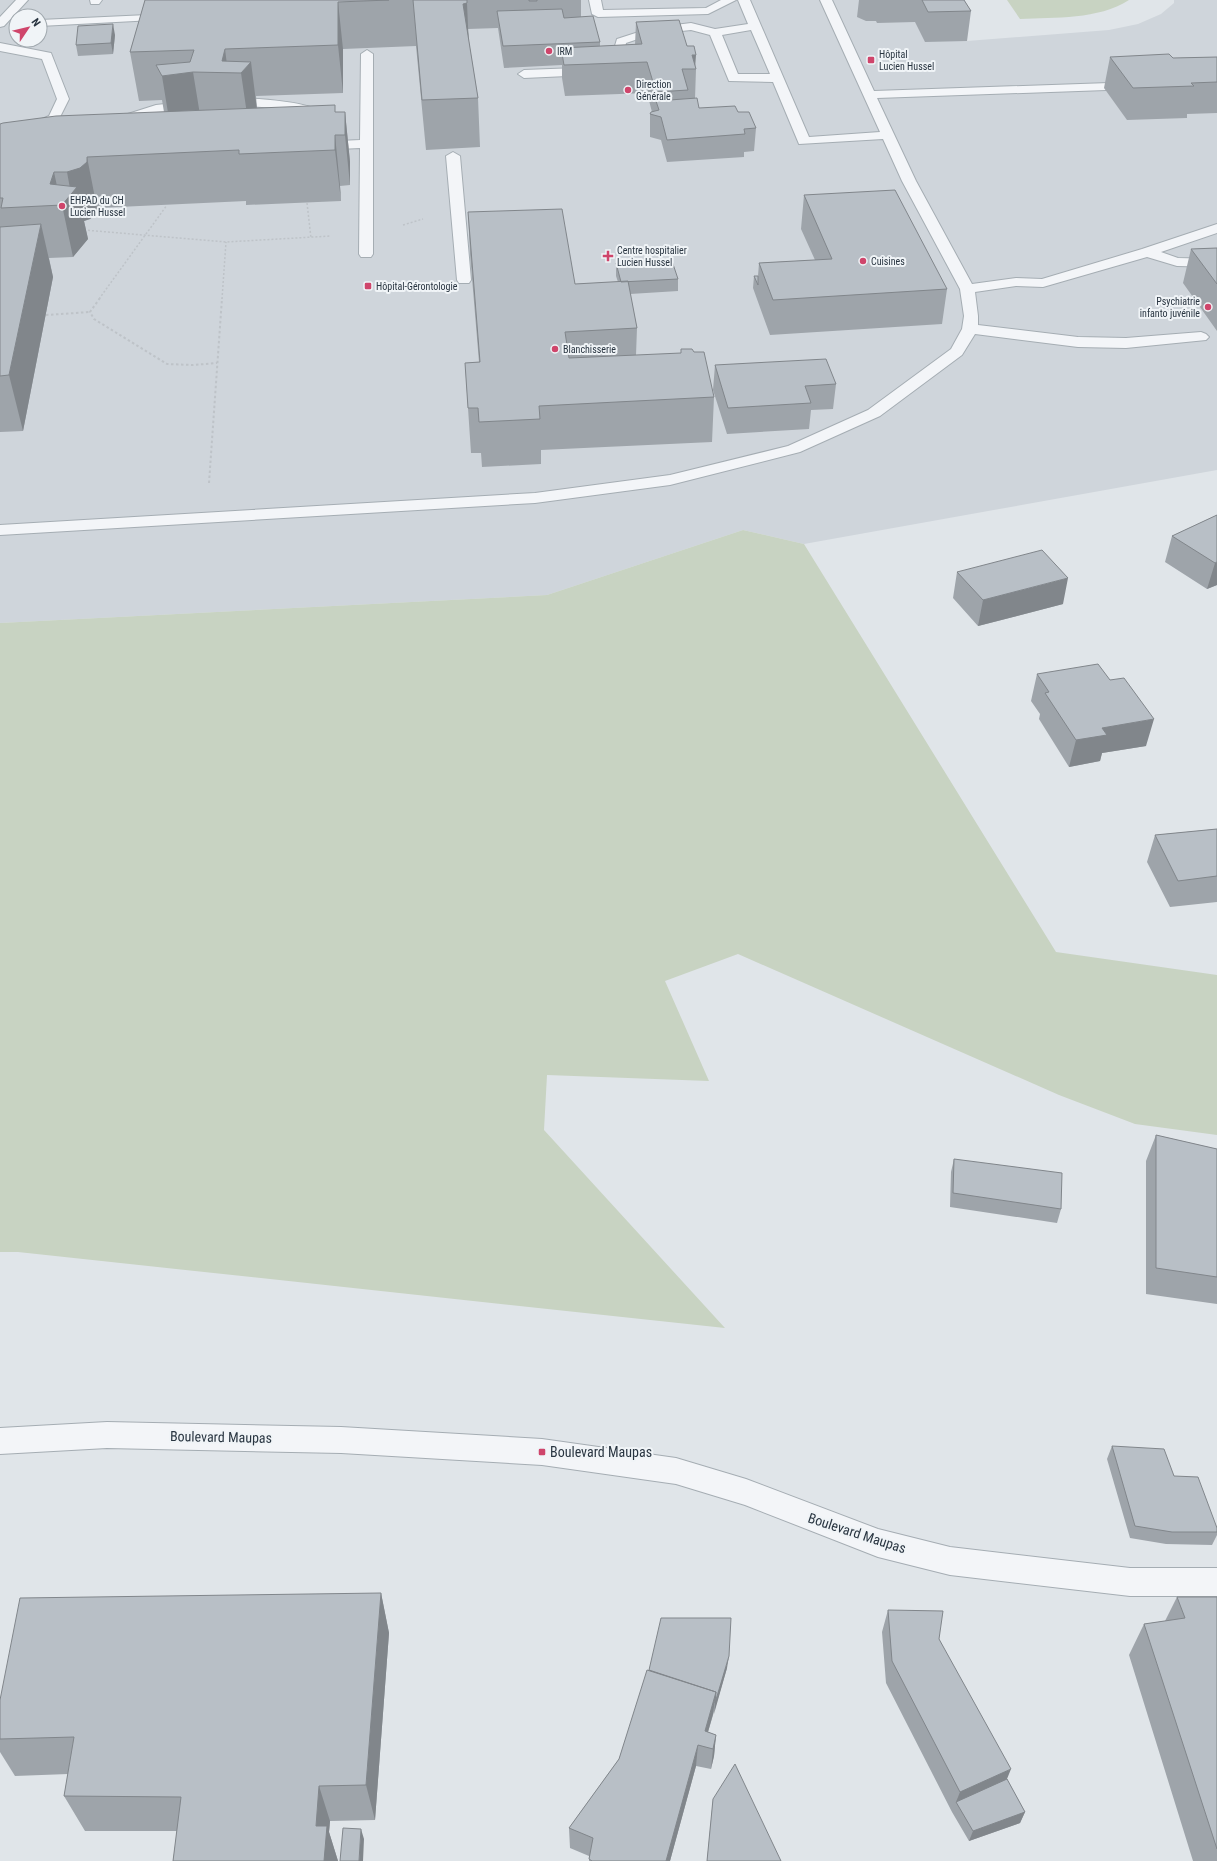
<svg xmlns="http://www.w3.org/2000/svg" width="1217" height="1861" font-family="'Roboto Condensed',sans-serif">
<style>
.built{fill:#cfd5db;fill-rule:evenodd}
.green{fill:#c8d3c2}
.lines{fill:none;stroke-linecap:round;stroke-linejoin:round}
.minor-casing{stroke:#a5adb3;stroke-width:2}
.path-far1{stroke:#bec3c8;stroke-width:1.5;stroke-dasharray:2 2;stroke-linecap:butt}
.path{stroke:#bec3c8;stroke-width:2;stroke-dasharray:2.5 2.5;stroke-linecap:butt}
.minor{fill:#f3f5f8;fill-rule:evenodd}
.wall{fill:#9ea4aa}
.shaded-wall{fill:#81868b}
.building{fill:#b8bfc6;stroke:#81868b}
.poi-dot{fill:#cf456b;stroke:#f0f4f7;stroke-width:1.5}
.labels{text-anchor:middle;dominant-baseline:central;stroke-width:4;stroke-linejoin:round;paint-order:stroke}
.far-poi-label{font-size:10px;fill:#293541;stroke:#f0f4f7;text-anchor:start}
.near-street-label{font-size:14px;fill:#293541;stroke:#f0f4f7}
.near-poi-label{font-size:14px;fill:#293541;stroke:#f0f4f7;text-anchor:start}
</style>
<rect width="100%" height="100%" fill="#e0e5e9"/>
<path class="built" d="M0 0H938L955 21 967 41 1109 30 1138 24 1161 14 1174 3V0H1217V470L804 544 743 530 547 595 0 623ZM16 16H40V40H16Z"/>
<path class="green" d="M1007 0H1129C1098 20 1055 17 1020 19Z
M743 530 804 544 1056 952 1217 975V1135L1135 1124 1059 1095 738 954 665 981 709 1081 547 1075 544 1130 725 1328 18 1252H0V623L547 595Z"/>
<g class="lines">
<defs>
<path id="minor" d="M16 0H28L4 26 0 27V17Z
M90 0H102L99 4H91Z
M589 0H601L603 10 706 8 721 0H736L708 14 598 17 592 14Z
M738 0H750L809 137 880 132 820 0H832L874 91 1138 82 1140 85 1138 88 1134 89 877 98 916 181 972 284 1016 278 1042 279 1142 249 1217 224V233L1161 252 1178 258 1217 259V267L1177 266 1147 257 1043 287 1016 286 975 292 978 316V325L1078 337 1126 338 1201 332 1206 334 1209 337 1206 340 1126 348 1078 347 975 334 962 355 880 416 800 452 670 485 535 503 0 535V525L535 493 670 475 788 446 868 410 951 349 962 329 964 316 960 289 902 181 883 139 799 144 773 82 729 81 710 35 691 30 653 34 626 43 623 60 611 74 524 78 518 74 524 70 604 67 611 59 617 39 651 28 691 23 715 29 748 24ZM751 30 770 74H738L722 35Z
M169 14 173 15 175 17 173 19 40 26V20Z
M0 43 51 53 69 99 58 121 43 128 0 140V132L35 122 49 116 57 99 42 59 0 51Z
M367 50 373 54V254L371 257H361L359 254 360 148 318 150 312 146 318 142 360 140 361 54Z
M231 98C249 98 317 101 327 116L321 120 277 108 227 105 225 102Z
M192 101 196 102 198 105 196 108 158 113 113 127 107 123 109 120 156 105Z
M453 152 460 156 471 280 469 283H459L457 280 446 156Z
M107 1422 341 1427 542 1439 676 1458 746 1479 878 1529 950 1547 1130 1568H1217V1596H1130L950 1575 878 1557 745 1505 676 1484 542 1465 341 1453 107 1448 0 1454V1428Z"/>
</defs>
<use href="#minor" class="minor-casing"/>
<path class="path-far1" d="M307 203 311 238
M403 225 423 219
M84 230 226 242 331 236
M99 299 167 205
M222 299 226 242"/>
<path class="path" d="M100 298 90 312 94 319 167 364 193 365 217 363
M46 315 90 312
M209 483 222 298"/>
<use href="#minor" class="minor"/>
</g>
<path class="wall" d="M145 0H581V17L600 42V46L635 45 636 22 687 46 696 69 695 99 699 108 738 112 756 128 754 151 744 152V157L667 162 661 140 650 137V114L652 112 647 93 565 96 562 78V65L504 68 498 28 468 29 469 42 478 98 480 147 426 150 416 46 343 49V93L256 96 257 108 336 112H345L350 162V185L340 186 341 201 246 205V201L97 208V213L90 219 84 221 88 239 73 257 49 258 53 277 23 431 0 432V124L164 112 162 100 139 101 130 52Z
M859 0H964L971 11 967 41 925 42 915 22 877 23 876 21H866L857 17Z
M115 35 113 54 78 56 76 45Z
M1110 57 1173 58 1217 57V113L1187 114V118L1127 120 1104 88Z
M804 195 947 289 942 324 770 335 753 288 754 276H758L759 263 815 260 801 229Z
M468 212 575 284 618 282 616 276V263L678 279V291L630 294 637 328 636 355 714 397 712 442 541 450V464L482 467 481 453H471L465 363 479 362 470 254Z
M1217 248V331L1183 283 1191 249Z
M715 365 836 384 833 409 811 410 809 429 727 434 713 390Z
M1217 515V585L1207 589 1165 562 1172 536Z
M957 572 1063 604 978 626 953 598Z
M1037 674 1110 680 1146 746 1102 753 1100 761 1069 767 1039 719 1040 714 1031 701Z
M1217 829V902L1170 907 1147 862 1155 835Z
M1156 1135 1217 1149V1304L1146 1294V1161Z
M954 1159 1061 1209 1057 1223 950 1207 951 1172Z
M1112 1446 1174 1476 1217 1528V1535L1212 1545 1166 1544 1130 1538 1107 1459Z
M381 1593 389 1633 375 1820 330 1821 329 1832 338 1861H173L177 1831H85L64 1796 68 1774 15 1776 0 1752V1700Z
M1177 1597H1217V1861H1193L1129 1655 1144 1624 1165 1621Z
M888 1610 939 1639 1007 1779 1025 1812 1020 1823 969 1841 952 1812 886 1683 882 1632Z
M727 1668 708 1732 716 1735 714 1756 711 1769 696 1766 670 1861H589V1856L570 1848 569 1828 619 1759 649 1670Z
M713 1799 781 1861H707Z"/>
<path class="shaded-wall" d="M338 2 343 49V93L338 45Z
M467 3 469 50 463 4Z
M113 24 115 35 113 54 111 43Z
M225 49 228 73 222 61Z
M692 55H696L695 69Z
M251 62 257 110 248 121 241 73Z
M193 72 201 121 170 125 162 76Z
M345 112 350 162V185L345 135Z
M335 135 340 186 341 201 335 150Z
M87 157 97 208V213L90 219 84 221 88 239 73 257 62 205 71 194 67 172Z
M54 172 61 205 50 184Z
M41 224 53 277 23 431 9 375Z
M1217 562V585L1207 589 1215 563Z
M1068 578 1063 604 978 626 983 600Z
M1154 719 1146 746 1102 753 1100 761 1069 767 1076 740 1102 728Z
M381 1593 389 1633 375 1820 366 1785Z
M729 1656 727 1668 714 1714 715 1703Z
M716 1692 713 1714 704 1746 705 1731Z
M716 1735 714 1756 711 1769 713 1749Z
M698 1745 696 1766 670 1861H666Z
M1011 1769 1003 1789 956 1802 960 1792Z
M319 1786 330 1821 329 1832 338 1861H324L316 1826Z
M1025 1812 1020 1823 969 1841 973 1831Z
M361 1829 364 1839 363 1861H359Z"/>
<path class="building" d="M145 0H389L338 2V45L225 49 222 61 251 62 241 73 193 72 162 76 156 65 190 62 194 50 130 52Z
M413 0H467V3L463 4 478 98 422 100Z
M529 0H537V1H529Z
M922 0H964L971 11 928 12Z
M562 9 564 18 593 16 600 42 503 46 497 11Z
M679 20 687 46H694L696 55H692L696 69H682L688 90 656 92 647 62 564 65 561 48 642 44 636 22Z
M113 24 111 43 76 45 78 26Z
M1169 54 1173 58 1217 57V82L1191 83 1194 86 1133 88 1110 57Z
M697 98 699 108 735 106 738 112H749L756 128 744 129 745 134 667 140 661 117 650 114 651 112 659 110 656 101Z
M335 105V112H345V135H335V150L239 154V150L87 157V162L80 168 67 172H54L50 184 77 187 62 205 1 208 3 198H0V124L3 123 56 116Z
M895 190 947 289 773 300 759 263 832 259 804 195Z
M562 209 575 284 628 281 637 328 565 332 569 358 681 353V349H692L694 352H704L714 397 539 406 540 419 479 422 478 408H468L465 363 480 362 468 212Z
M41 224 9 375 0 376V227Z
M1217 248V284L1191 249Z
M672 261 678 279 621 282 616 263Z
M754 276H758V285Z
M826 359 836 384 805 386 811 403 728 408 715 365Z
M1217 515V562L1215 563 1172 536Z
M1042 550 1068 578 983 600 957 572Z
M1098 664 1110 680 1124 678 1154 719 1102 728 1107 735 1076 740 1045 693 1049 692 1037 674Z
M1217 829V876L1178 881 1155 835Z
M1156 1135 1217 1149V1277L1156 1268Z
M954 1159 1062 1173 1061 1209 953 1193Z
M1112 1446 1164 1449 1174 1476 1198 1477 1217 1528V1532H1172L1135 1526Z
M381 1593 366 1785 319 1786 316 1826H327L324 1861H173L181 1797 64 1796 74 1737 0 1739V1700L20 1598Z
M1177 1597H1217V1849L1144 1624 1185 1618Z
M888 1610 943 1611 939 1639 1011 1769 960 1792 892 1661Z
M661 1618H731L729 1656 715 1703 716 1692 649 1670Z
M647 1670 716 1692 705 1731 716 1735 713 1749 698 1745 666 1861H592L589 1859 593 1838 569 1828 619 1759Z
M735 1764 781 1861H707L713 1799Z
M1007 1779 1025 1812 973 1831 956 1802Z
M343 1828 361 1829 359 1861H340Z"/>
<g class="poi-dot">
<circle cx="549" cy="51" r="4"/>
<rect x="867" y="56" width="8" height="8" rx="2"/>
<circle cx="628" cy="90" r="4"/>
<circle cx="62" cy="206" r="4"/>
<path d="M606 250h4v4h4v4h-4v4h-4v-4h-4v-4h4z"/>
<circle cx="863" cy="261" r="4"/>
<rect x="364" y="282" width="8" height="8" rx="2"/>
<circle cx="1208" cy="307" r="4"/>
<circle cx="555" cy="349" r="4"/>
<rect x="538" y="1448" width="8" height="8" rx="2"/>
</g>
<g class="labels">
<g class="far-poi-label">
<text x="557" y="51">IRM</text>
<text x="879" y="54">Hôpital<tspan x="879" dy="12">Lucien Hussel</tspan></text>
<text x="636" y="84">Direction<tspan x="636" dy="12">Générale</tspan></text>
<text x="70" y="200">EHPAD du CH<tspan x="70" dy="12">Lucien Hussel</tspan></text>
<text x="617" y="250">Centre hospitalier<tspan x="617" dy="12">Lucien Hussel</tspan></text>
<text x="871" y="261">Cuisines</text>
<text x="376" y="286">Hôpital-Gérontologie</text>
<text x="1200" y="301" text-anchor="end">Psychiatrie<tspan x="1200" dy="12">infanto juvénile</tspan></text>
<text x="563" y="349">Blanchisserie</text>
</g>
<g class="near-street-label">
<text transform="translate(221 1437) rotate(1)">Boulevard Maupas</text>
<text transform="translate(857 1533) rotate(18)">Boulevard Maupas</text>
</g>
<g class="near-poi-label">
<text x="550" y="1452">Boulevard Maupas</text>
</g>
</g>
<g transform="translate(28 28) rotate(55)"><circle r="19" fill="#f0f4f7" stroke="#a0a8ae"/>
<path d="M0-3L7 15L0 10L-7 15Z" fill="#cf456b"/>
<text y="-6" font-size="11" font-weight="bold" text-anchor="middle" fill="#293541">N</text>
</g>
</svg>
